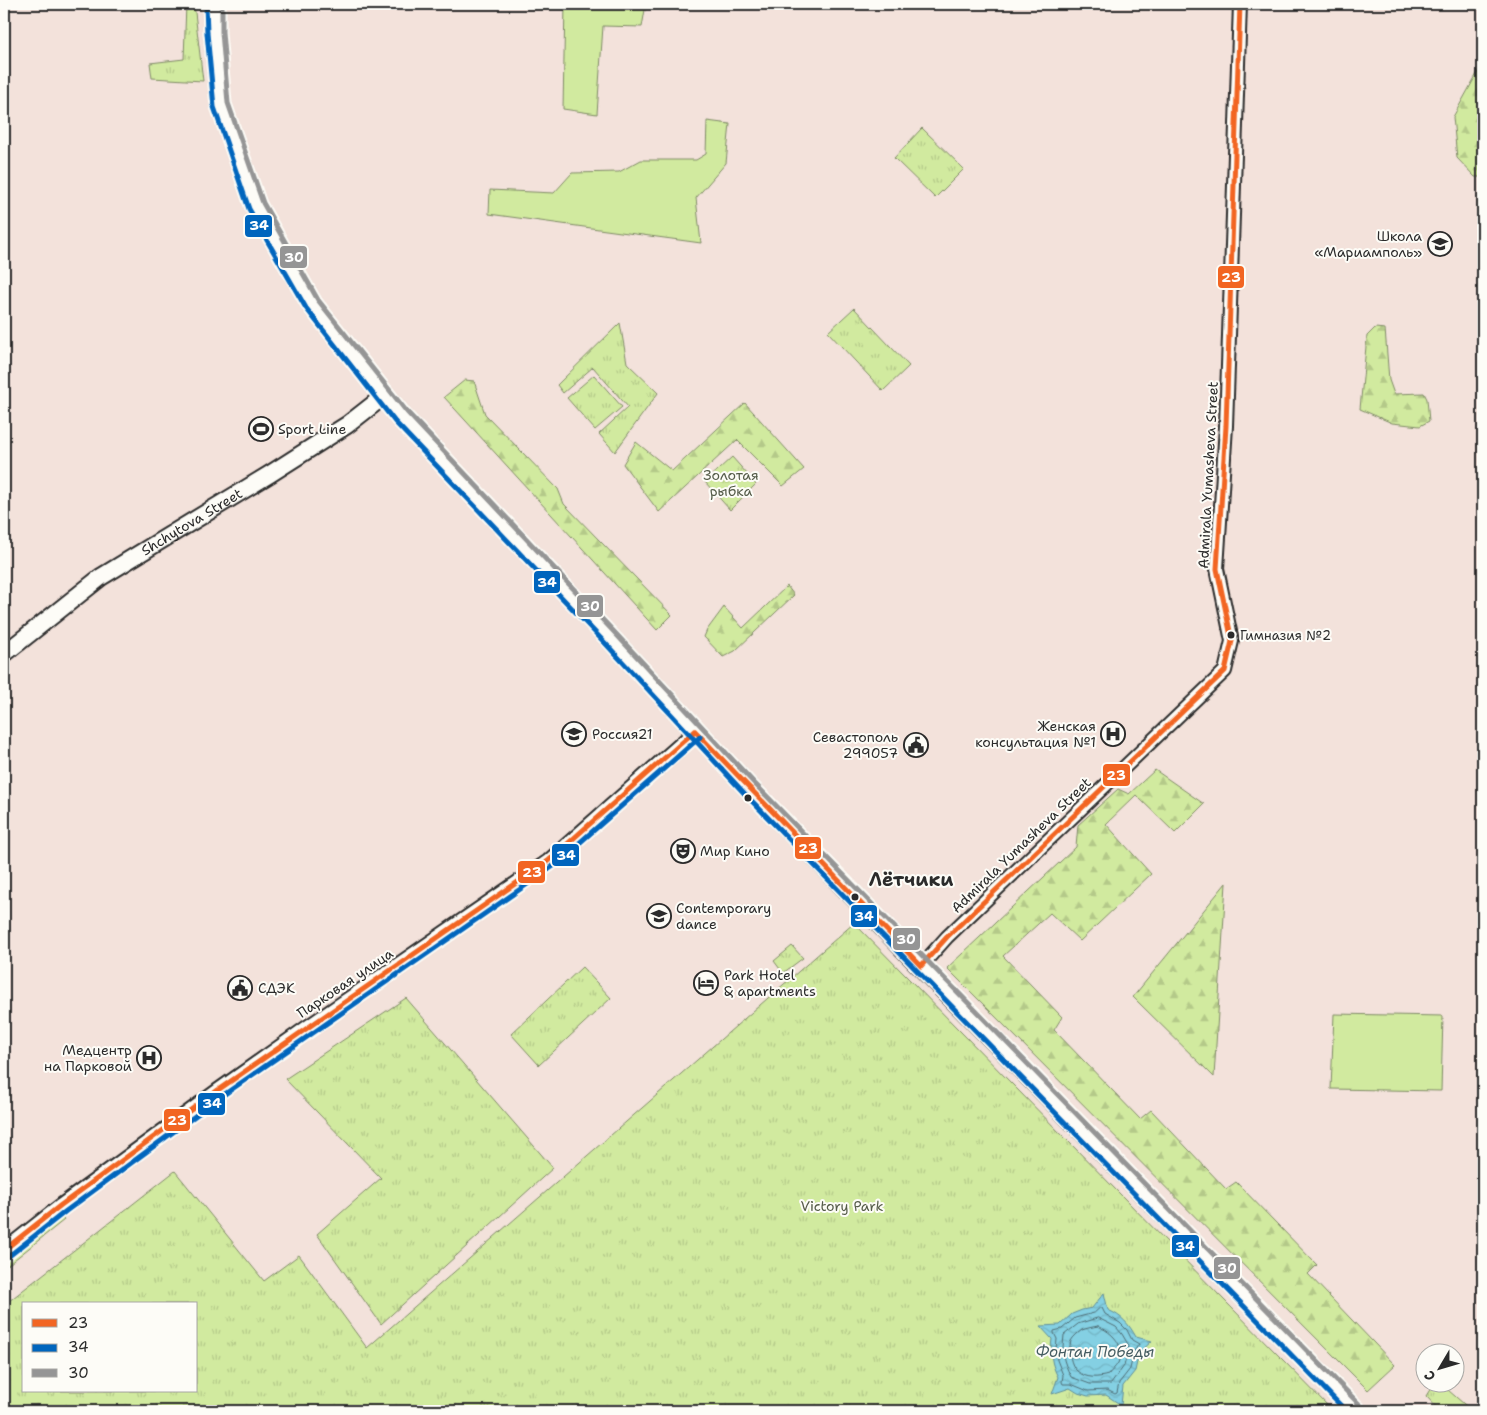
<svg xmlns="http://www.w3.org/2000/svg" width="1487" height="1415" font-family="'Shantell Sans',sans-serif">
<style>
.grass{fill:#d1ea9f;stroke:#7e8a65}
.forest{fill:url(#forest-firs);stroke:#7e8a65}
.park{fill:url(#park-tufts);stroke:#7e8a65;fill-rule:evenodd}
.water{fill:url(#water-waves);stroke:#608e99}
.lines{fill:none;stroke-linecap:round;stroke-linejoin:round}
.shore{stroke:#4f6d75;stroke-width:1}
.minor-casing{stroke:#2b2b2b;stroke-width:16}
.tertiary-casing{stroke:#2b2b2b;stroke-width:20}
.secondary-casing{stroke:#2b2b2b;stroke-width:22}
.minor{stroke:#fdfcf7;stroke-width:12}
.tertiary{stroke:#fdfcf7;stroke-width:16}
.secondary{stroke:#fdfcf7;stroke-width:19}
.bus-1-casing{stroke:#fdfcf7;stroke-width:9}
.bus-2-casing{stroke:#fdfcf7;stroke-width:9}
.bus-3-casing{stroke:#fdfcf7;stroke-width:9}
.bus-1{stroke:#f26522;stroke-width:5}
.bus-2{stroke:#0065bd;stroke-width:5}
.bus-3{stroke:#959595;stroke-width:5}
.bus-dot{fill:#2b2b2b;stroke:#fdfcf7;stroke-width:2}
.labels{text-anchor:middle;dominant-baseline:central;stroke-width:4;stroke-linejoin:round;paint-order:stroke}
.bus-label{font-size:13px;fill:#2b2b2b;stroke:#fdfcf7;text-anchor:start}
.poi-label{font-size:14px;fill:#2b2b2b;stroke:#fdfcf7;text-anchor:start}
.park-label{font-size:14px;fill:#545b48;stroke:#fdfcf7}
.street-label{font-size:14px;fill:#2b2b2b;stroke:#fdfcf7}
.water-label{font-size:15px;font-style:italic;fill:#465d62;stroke:#fdfcf7}
.district-label{font-size:19px;font-weight:bold;fill:#2b2b2b;stroke:#fdfcf7}
.line-badge{stroke:#fdfcf7;stroke-width:2}
.badge-label{font-size:14px;text-anchor:middle;font-weight:bold;fill:#fff}
</style>
<defs>
<pattern id="forest-firs" width="22" height="20" patternUnits="userSpaceOnUse" patternTransform="scale(1.25)"><rect width="22" height="20" fill="#d1ea9f"/><path d="M5 1l3.5 6h-7zM16 11l3.5 6h-7z" fill="#b4c989"/></pattern>
<pattern id="park-tufts" width="24" height="20" patternUnits="userSpaceOnUse" patternTransform="scale(1.25)"><rect width="24" height="20" fill="#d1ea9f"/><path d="M3 7l-1-3M5 7V3M7 7l1-3M15 17l-1-3M17 17v-4M19 17l1-3" fill="none" stroke="#b4c989"/></pattern>
<pattern id="water-waves" width="16" height="10" patternUnits="userSpaceOnUse" patternTransform="scale(1.25)"><rect width="16" height="10" fill="#84d0e3"/><path d="M0 5q4-4 8 0t8 0" fill="none" stroke="#72b3c3"/></pattern>
</defs>
<rect width="100%" height="100%" fill="#f3e2db"/>
<filter id="ink" filterUnits="userSpaceOnUse"><feTurbulence type="fractalNoise" baseFrequency=".02" numOctaves="2"/><feDisplacementMap in="SourceGraphic" scale="10" xChannelSelector="R" yChannelSelector="G"/><feConvolveMatrix kernelMatrix="1 2 1 2 8 2 1 2 1" color-interpolation-filters="sRGB"/></filter>
<g filter="url(#ink)">
<path class="grass" d="M565 4H646L642 27 603 26 597 114 563 109Z
M707 121 730 124 726 163 696 198 701 243 489 214 490 190 554 193 572 173 619 172 641 160H696L706 154Z
M1334 1014 1443 1016 1441 1091 1331 1089Z
M60 1215 64 1220 4 1268V1259Z"/>
<path class="forest" d="M1483 63V177H1475L1457 158 1453 117Z
M1375 328 1385 329 1389 380 1394 394 1424 393 1427 399 1429 421 1420 426 1392 423 1360 409 1367 336Z
M465 380 474 381 485 414 558 489 564 504 672 615 657 630 444 397Z
M745 403 804 469 783 486 737 440 659 512 623 464 636 442 672 471Z
M787 586 794 595 735 651 723 657 704 637 707 630 724 607 743 628Z
M1155 770 1204 804 1175 833 1136 795 1106 824 1151 874 1080 941 1050 913 1003 956 1062 1017 1054 1030 1140 1119 1151 1110 1226 1189 1236 1182 1317 1265 1308 1274 1395 1365 1368 1390 947 968 1076 847 1078 825 1118 789 1129 794Z
M1226 883 1214 1077 1133 997Z"/>
<path class="park" d="M186 4H194L203 81 152 78 150 63 184 59Z
M922 128 964 169 935 198 894 158Z
M854 308 909 366 883 391 828 332Z
M620 323 627 363 658 393 615 452 599 434 628 407 593 367 563 393 557 385Z
M594 375 622 407 595 430 567 398Z
M732 457 756 484 730 510 705 482Z
M854 923 1333 1411H4V1305L175 1171 264 1281 299 1255 367 1348ZM24 1304H196V1391H24Z
M792 946 803 958 783 973 774 961Z
M582 967 611 998 539 1065 511 1034Z
M406 998 553 1168 381 1324 317 1234 381 1178 285 1079Z
M1434 1383H1440L1472 1411H1440L1426 1396Z"/>
<path class="water" d="M1104 1293 1108 1310C1122 1316 1129 1324 1136 1337L1152 1341 1139 1353 1135 1371 1123 1386 1121 1405 1106 1395 1088 1396 1078 1393 1070 1388 1052 1394 1058 1377C1051 1364 1050 1353 1052 1339L1040 1326 1060 1325 1072 1314 1082 1310 1092 1308Z"/>
<g class="lines">
<path class="shore" d="M1100 1308H1102L1105 1314 1120 1323 1127 1330 1132 1340 1139 1344 1134 1351 1130 1369 1119 1383 1117 1393 1115 1394 1107 1390 1088 1391 1071 1384H1063L1062 1382 1063 1375 1057 1360 1056 1350 1057 1339 1054 1333V1331L1062 1329 1075 1318 1094 1313Z
M1098 1318 1116 1327 1122 1334 1129 1346 1124 1366 1111 1384H1090L1071 1377C1062 1358 1062 1356 1064 1335L1078 1324Z
M1098 1326C1113 1333 1126 1345 1118 1363 1115 1368 1111 1371 1108 1375 1098 1378 1086 1379 1077 1371 1070 1365 1068 1350 1071 1341 1073 1337 1079 1332 1082 1330 1087 1328 1093 1327 1098 1326Z"/>
<defs>
<path id="minor" d="M921 966 947 937 1225 671 1232 641 1217 569 1226 426 1240 4
M4 1250 61 1205 218 1090 307 1027 548 861 695 731"/>
<g id="tertiary">
<path id="s1" d="M4 654 101 577 270 474 328 437 347 425 384 396"/>
</g>
<path id="secondary" d="M214 4V32L221 105 256 206 312 304 401 417 611 639 750 789 921 966 1356 1411"/>
</defs>
<use href="#minor" class="minor-casing"/>
<use href="#tertiary" class="tertiary-casing"/>
<use href="#secondary" class="secondary-casing"/>
<use href="#minor" class="minor"/>
<use href="#tertiary" class="tertiary"/>
<use href="#secondary" class="secondary"/>
<defs>
<path id="bus-1" d="M695 731 921 966
M921 966 947 937 1225 671 1232 641 1217 569 1226 426 1240 4
M4 1250 61 1205 218 1090 548 861 695 731"/>
<path id="bus-2" d="M206 4 207 33 214 107 249 209 306 308 395 422 606 644 745 794 1346 1411
M9 1256 66 1211 222 1096 552 867 700 737"/>
<path id="bus-3" d="M222 4V32L228 103 263 203 318 300 407 412 616 634 755 784 1361 1406"/>
</defs>
<use href="#bus-1" class="bus-1-casing"/>
<use href="#bus-2" class="bus-2-casing"/>
<use href="#bus-3" class="bus-3-casing"/>
<use href="#bus-1" class="bus-1"/>
<use href="#bus-2" class="bus-2"/>
<use href="#bus-3" class="bus-3"/>
</g>
</g>
<defs>
<symbol id="school-ring" viewBox="-11 -11 22 22"><circle r="9.5" fill="#fdfcf7" stroke="#2b2b2b" stroke-width="1.5"/><path d="M0-5L7-2L0 1L-7-2ZM-4 1L0 2.5L4 1V4Q0 6-4 4Z" fill="#2b2b2b"/></symbol>
<symbol id="stadium-ring" viewBox="-11 -11 22 22"><circle r="9.5" fill="#fdfcf7" stroke="#2b2b2b" stroke-width="1.5"/><path d="M0-5a6.5 5 0 1 0 0 10a6.5 5 0 1 0 0-10ZM-3.5-1.8h7v3.6h-7Z" fill="#2b2b2b"/></symbol>
<symbol id="hospital-ring" viewBox="-11 -11 22 22"><circle r="9.5" fill="#fdfcf7" stroke="#2b2b2b" stroke-width="1.5"/><path d="M-5-5h3v3.5h4V-5h3V5h-3V1.5h-4V5h-3Z" fill="#2b2b2b"/></symbol>
<symbol id="civic-ring" viewBox="-11 -11 22 22"><circle r="9.5" fill="#fdfcf7" stroke="#2b2b2b" stroke-width="1.5"/><path d="M-.6-6.5H3V-4.5H.6V-3L4-1V1h2V6H-6V1h2V-1L-.6-3ZM-1.2 2.5V6h2.4V2.5Z" fill="#2b2b2b"/></symbol>
<symbol id="theatre-ring" viewBox="-11 -11 22 22"><circle r="9.5" fill="#fdfcf7" stroke="#2b2b2b" stroke-width="1.5"/><path d="M-5-5.5Q0-4 5-5.5V0Q5 5 0 6Q-5 5-5 0ZM-3.3-2.5H-1v1.5H-3.3ZM1-2.5H3.3v1.5H1ZM-2.8 1Q0 5.5 2.8 1Z" fill="#2b2b2b"/></symbol>
<symbol id="hotel-ring" viewBox="-11 -11 22 22"><circle r="9.5" fill="#fdfcf7" stroke="#2b2b2b" stroke-width="1.5"/><path d="M-6-4.5h1.5V1H6V5H4.5V3h-9V5H-6ZM-4 0a1.8 1.8 0 1 1 3.6 0ZM.5 0V-2.5h3Q6-2.5 6 0Z" fill="#2b2b2b"/></symbol>
</defs>
<g fill-rule="evenodd">
<use href="#school-ring" x="1426" y="230" width="28" height="28"/>
<use href="#stadium-ring" x="247" y="415" width="28" height="28"/>
<use href="#school-ring" x="560" y="720" width="28" height="28"/>
<use href="#hospital-ring" x="1099" y="720" width="28" height="28"/>
<use href="#civic-ring" x="902" y="731" width="28" height="28"/>
<use href="#theatre-ring" x="669" y="837" width="28" height="28"/>
<use href="#school-ring" x="645" y="902" width="28" height="28"/>
<use href="#hotel-ring" x="692" y="969" width="28" height="28"/>
<use href="#civic-ring" x="226" y="974" width="28" height="28"/>
<use href="#hospital-ring" x="135" y="1044" width="28" height="28"/>
</g>
<g class="bus-dot">
<circle cx="1231" cy="635" r="4.5"/>
<circle cx="748" cy="798" r="4.5"/>
<circle cx="855" cy="897" r="4.5"/>
</g>
<g class="labels">
<g class="bus-label">
<text x="1240" y="635">Гимназия №2</text>
</g>
<g class="poi-label">
<text x="1422" y="236" text-anchor="end">Школа<tspan x="1422" dy="16">«Мариамполь»</tspan></text>
<text x="278" y="429">Sport Line</text>
<text x="1096" y="726" text-anchor="end">Женская<tspan x="1096" dy="16">консультация №1</tspan></text>
<text x="592" y="734">Россия21</text>
<text x="898" y="737" text-anchor="end">Севастополь<tspan x="898" dy="16">299057</tspan></text>
<text x="700" y="851">Мир Кино</text>
<text x="676" y="908">Contemporary<tspan x="676" dy="16">dance</tspan></text>
<text x="724" y="975">Park Hotel<tspan x="724" dy="16">&amp; apartments</tspan></text>
<text x="258" y="988">СДЭК</text>
<text x="132" y="1050" text-anchor="end">Медцентр<tspan x="132" dy="16">на Парковой</tspan></text>
</g>
<g class="park-label">
<text x="731" y="475">Золотая<tspan x="731" dy="16">рыбка</tspan></text>
<text x="842" y="1206">Victory Park</text>
</g>
<g class="street-label">
<text transform="translate(1208 475) rotate(-87)">Admirala Yumasheva Street</text>
<text stroke="none"><textPath href="#s1" startOffset="230">Shchytova Street</textPath></text>
<text transform="translate(1021 845) rotate(-44)">Admirala Yumasheva Street</text>
<text transform="translate(345 983) rotate(-34)">Парковая улица</text>
</g>
<g class="water-label">
<text x="1095" y="1352">Фонтан Победы</text>
</g>
<g class="district-label">
<text x="911" y="879">Лётчики</text>
</g>
</g>
<g class="line-badge">
<rect x="244" y="214" width="29" height="24" rx="5" fill="#0065bd"/>
<rect x="279" y="245" width="29" height="24" rx="5" fill="#959595"/>
<rect x="1217" y="265" width="28" height="24" rx="5" fill="#f26522"/>
<rect x="533" y="570" width="28" height="24" rx="5" fill="#0065bd"/>
<rect x="576" y="594" width="28" height="24" rx="5" fill="#959595"/>
<rect x="1102" y="763" width="29" height="24" rx="5" fill="#f26522"/>
<rect x="794" y="836" width="28" height="24" rx="5" fill="#f26522"/>
<rect x="551" y="843" width="29" height="24" rx="5" fill="#0065bd"/>
<rect x="517" y="860" width="29" height="24" rx="5" fill="#f26522"/>
<rect x="850" y="904" width="28" height="24" rx="5" fill="#0065bd"/>
<rect x="892" y="927" width="29" height="24" rx="5" fill="#959595"/>
<rect x="197" y="1092" width="29" height="24" rx="5" fill="#0065bd"/>
<rect x="163" y="1108" width="28" height="24" rx="5" fill="#f26522"/>
<rect x="1171" y="1234" width="29" height="24" rx="5" fill="#0065bd"/>
<rect x="1213" y="1256" width="28" height="24" rx="5" fill="#959595"/>
</g>
<g class="badge-label">
<text x="259" y="230">34</text>
<text x="294" y="262">30</text>
<text x="1231" y="282">23</text>
<text x="547" y="587">34</text>
<text x="590" y="611">30</text>
<text x="1116" y="780">23</text>
<text x="808" y="853">23</text>
<text x="566" y="860">34</text>
<text x="532" y="877">23</text>
<text x="864" y="921">34</text>
<text x="906" y="944">30</text>
<text x="212" y="1108">34</text>
<text x="177" y="1125">23</text>
<text x="1185" y="1251">34</text>
<text x="1227" y="1273">30</text>
</g>
<rect width="1487" height="1415" fill="none" stroke="#fdfcf7" stroke-width="20"/>
<rect x="10" y="10" width="1467" height="1395" fill="none" stroke="#2b2b2b" stroke-width="2" filter="url(#ink)"/>
<rect x="22" y="1302" width="175" height="90" fill="#fdfcf7" stroke="#a9a8a5"/>
<rect x="32" y="1319" width="25" height="8" fill="#f26522" stroke="#a9a8a5"/>
<text x="68" y="1328" font-size="15" fill="#2b2b2b">23</text>
<rect x="32" y="1344" width="25" height="8" fill="#0065bd" stroke="#a9a8a5"/>
<text x="68" y="1352" font-size="15" fill="#2b2b2b">34</text>
<rect x="32" y="1369" width="25" height="8" fill="#959595" stroke="#a9a8a5"/>
<text x="68" y="1378" font-size="15" fill="#2b2b2b">30</text>
<g transform="translate(1440 1368) rotate(232)"><circle r="24" fill="#fdfcf7" stroke="#a9a8a5"/>
<path d="M0-4L9 19L0 12L-9 19Z" fill="#2b2b2b"/>
<text y="-8" font-size="14" font-weight="bold" text-anchor="middle" fill="#2b2b2b">С</text>
</g>
</svg>
